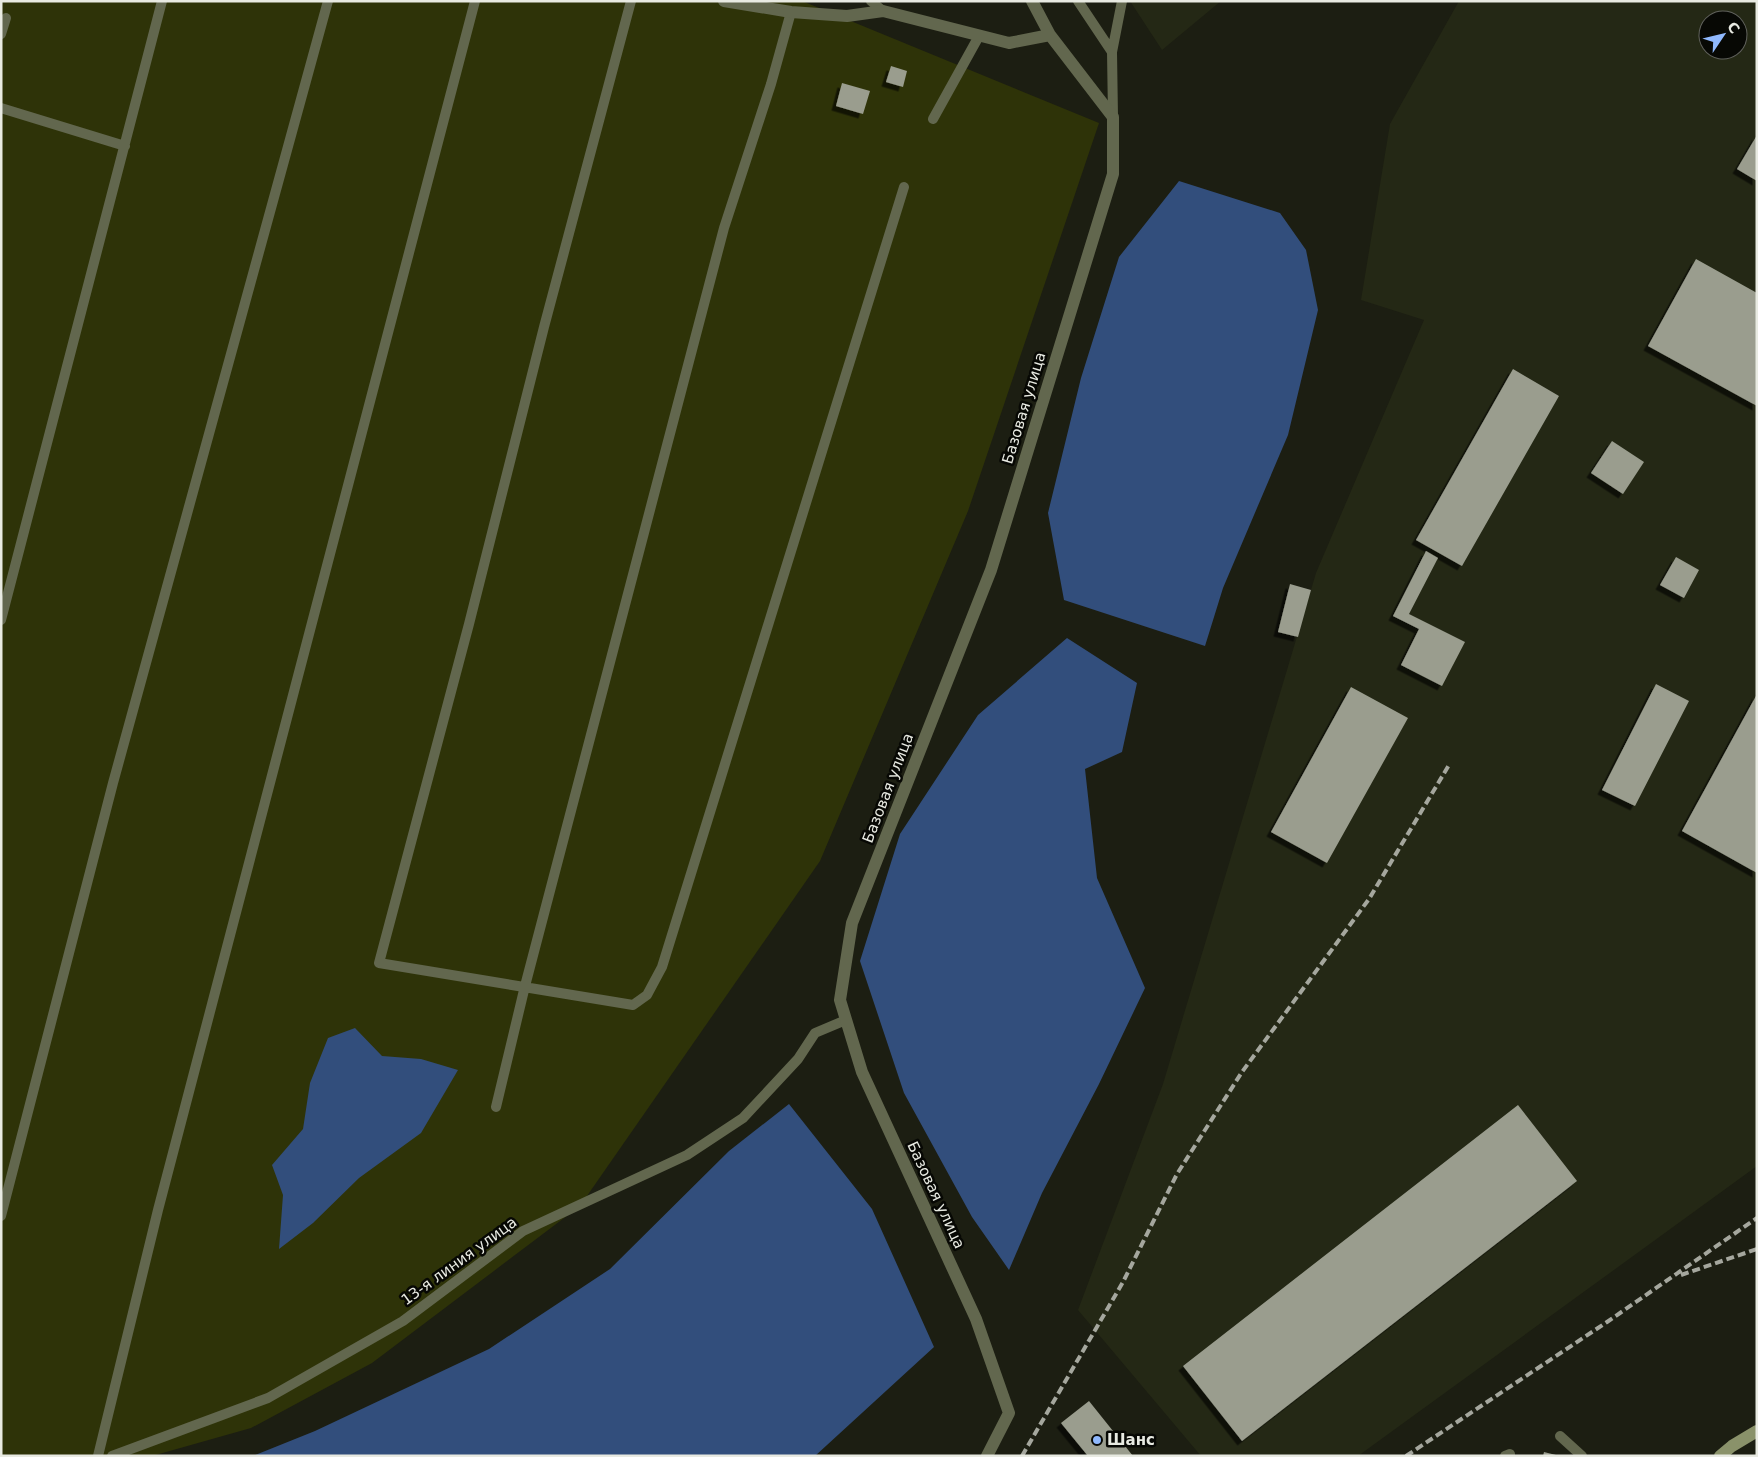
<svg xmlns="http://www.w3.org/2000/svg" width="1758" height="1457" font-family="'DejaVu Sans',sans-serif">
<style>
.built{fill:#242815;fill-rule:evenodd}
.green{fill:#2e3308}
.water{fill:#324e7c}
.building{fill:#9a9d8e;filter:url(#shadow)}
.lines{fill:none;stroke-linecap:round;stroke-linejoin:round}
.lane{stroke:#62674e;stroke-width:10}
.street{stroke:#62674e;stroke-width:12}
.secondary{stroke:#8a926a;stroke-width:12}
.rail{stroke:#a5a79e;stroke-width:4;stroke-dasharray:8 4;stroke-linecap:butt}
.poi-dot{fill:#8fb8fd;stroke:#070804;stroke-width:2}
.labels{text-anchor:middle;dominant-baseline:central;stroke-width:5;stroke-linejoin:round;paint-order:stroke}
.street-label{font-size:15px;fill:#e8eae2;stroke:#070804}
.poi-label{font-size:15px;font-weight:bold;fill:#e8eae2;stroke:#070804;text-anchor:start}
</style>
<defs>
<filter id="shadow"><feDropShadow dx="-4.5" dy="4.5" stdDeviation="0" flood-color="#0009"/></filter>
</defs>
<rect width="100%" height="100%" fill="#1c1e12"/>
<path class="built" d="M1130 1H1221L1162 50Z
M1459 1H1757V1166L1358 1456H1201L1078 1310 1163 1084 1316 573 1424 320 1361 300 1390 124ZM1708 20H1738V50H1708Z"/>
<path class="green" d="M1 1H802L1099 123 968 511 820 861 580 1206 372 1363 251 1428 152 1456H1Z"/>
<path class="water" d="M1179 181 1280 213 1306 250 1318 310 1288 435 1223 588 1205 646 1064 600 1048 513 1081 378 1119 257Z
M1067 638 1137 683 1122 752 1085 769 1097 878 1145 988 1099 1084 1042 1193 1009 1270 972 1217 904 1093 860 961 900 834 978 715Z
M355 1028 382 1056 421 1059 458 1070 421 1133 359 1178 313 1223 279 1249 283 1195 272 1165 303 1129 310 1083 328 1038Z
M789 1104 872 1209 934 1347 815 1456H253L315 1431 489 1349 610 1269 729 1151Z"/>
<path class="building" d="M891 66 907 71 903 87 886 82Z
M842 83 870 91 863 114 836 106Z
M1757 135V181L1737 169Z
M1696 259 1757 293V406L1648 346Z
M1513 369 1559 396 1462 566 1416 540Z
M1612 441 1644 462 1623 494 1591 473Z
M1426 551 1438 558 1409 614 1465 642 1442 686 1401 665 1419 629 1393 616Z
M1676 557 1699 570 1684 598 1660 585Z
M1290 584 1311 590 1298 637 1278 632Z
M1656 684 1689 701 1635 806 1602 790Z
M1351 687 1408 718 1327 863 1271 832Z
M1757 694V873L1682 831Z
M1518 1105 1577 1181 1242 1441 1183 1366Z
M1089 1401 1133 1456H1088L1061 1423Z
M1544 1452 1556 1455V1456H1543Z"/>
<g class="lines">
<path class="lane" d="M631 1 544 327 469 624 379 963 633 1005 647 995 662 967 904 187
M871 1 883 11
M1078 1 1112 52
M1 34 6 18
M1 108 125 146
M1113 117 1112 52 1122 1
M933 119 979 36
M1 620 162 1
M496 1107 525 986 724 228 771 84 791 12
M1 1216 113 783 328 1
M1560 1436 1582 1456
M98 1456 158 1210 475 1
M112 1456 268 1398 403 1321 523 1231 687 1155 743 1118 798 1059 815 1033 846 1020
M1505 1456 1510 1454"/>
<path class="street" d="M724 1 791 12 847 16 883 11 1009 43 1050 35 1113 117V174L991 570 852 923 840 1000 862 1072 976 1319 1009 1413 987 1456
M1032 1 1050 35"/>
<path class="secondary" d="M1720 1456 1732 1446 1757 1431"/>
<path class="rail" d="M1681 1275 1757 1249
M1022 1456 1123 1282 1177 1174 1242 1072 1369 899 1449 765
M1406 1456 1607 1322 1757 1218"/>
</g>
<circle class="poi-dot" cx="1097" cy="1440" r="5"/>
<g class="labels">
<g class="street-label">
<text transform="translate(1024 408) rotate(-73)">Базовая улица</text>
<text transform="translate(888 788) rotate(-69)">Базовая улица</text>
<text transform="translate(936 1195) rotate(65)">Базовая улица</text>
<text transform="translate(459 1261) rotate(-36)">13-я линия улица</text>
</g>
<g class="poi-label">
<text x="1107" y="1440">Шанс</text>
</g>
</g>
<rect width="1758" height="1457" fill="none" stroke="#e8eae2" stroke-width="5"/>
<g transform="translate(1723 35) rotate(55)"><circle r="24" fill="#070804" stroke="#61625d"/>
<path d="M0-4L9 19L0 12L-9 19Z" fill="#8fb8fd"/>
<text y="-8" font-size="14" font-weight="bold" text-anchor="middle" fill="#e8eae2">С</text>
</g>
</svg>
